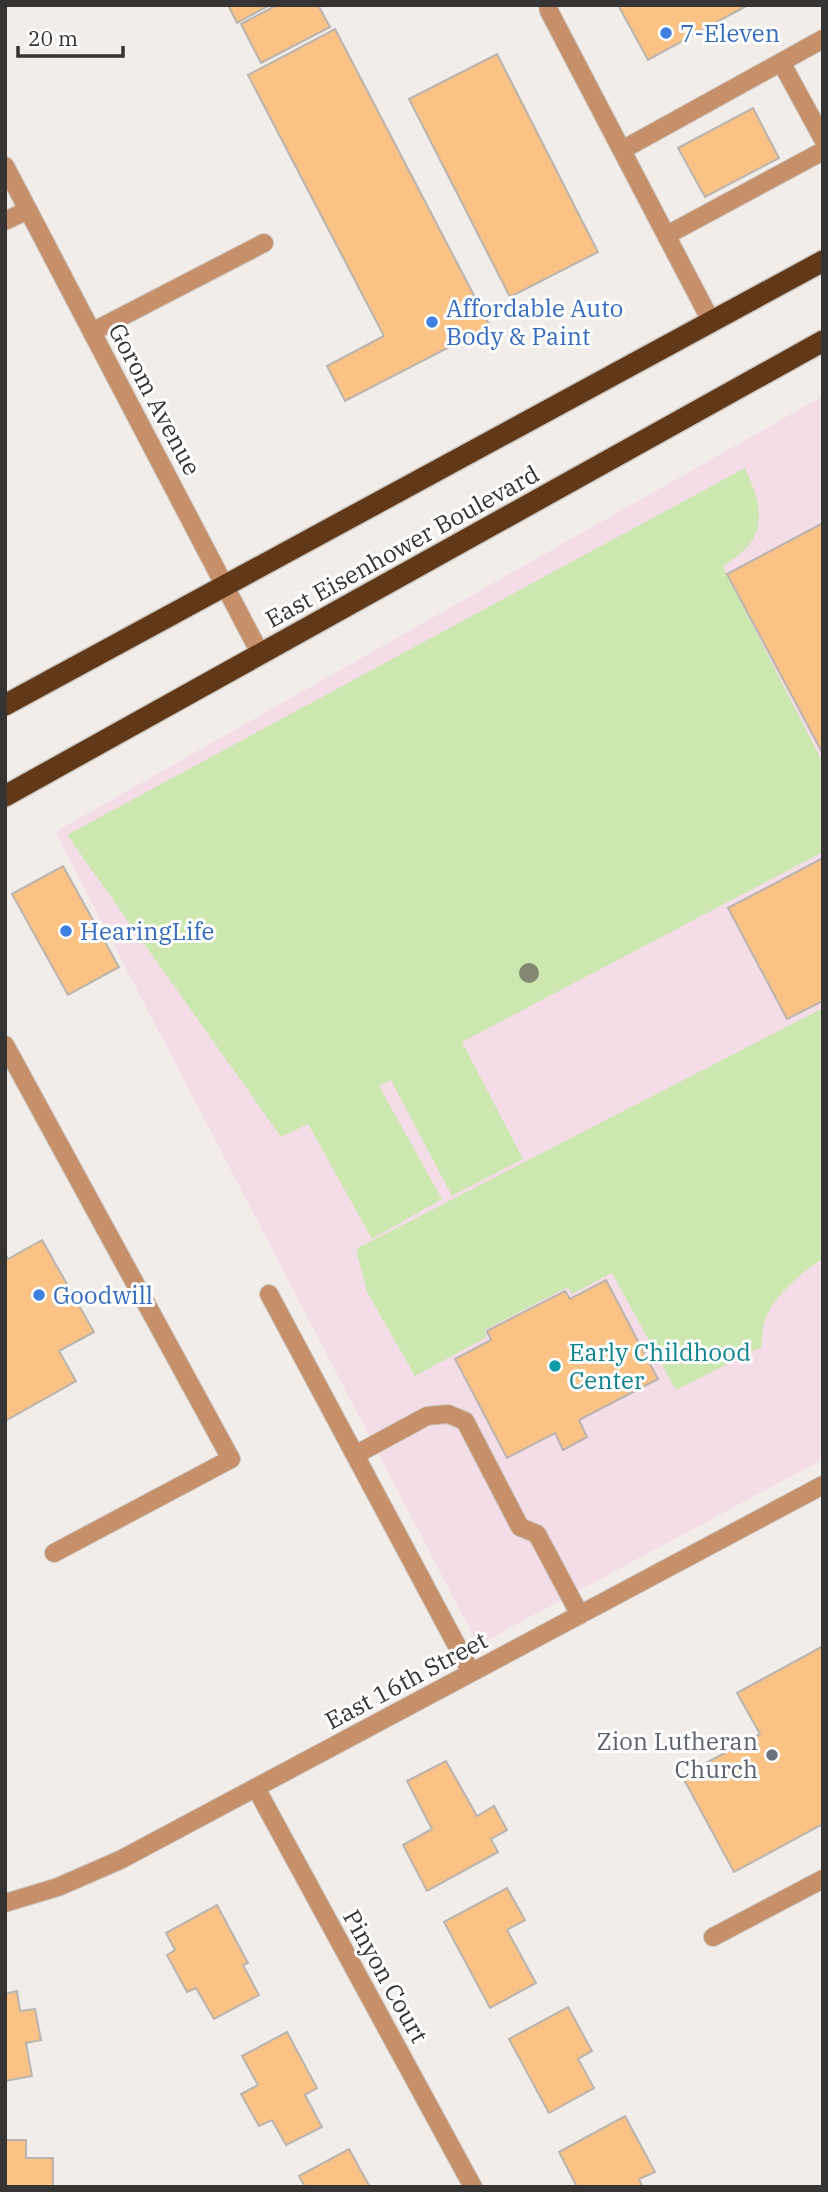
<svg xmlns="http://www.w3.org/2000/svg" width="828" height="2192" font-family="'IBM Plex Serif',serif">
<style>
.education{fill:#f5dde8}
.green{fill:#cce7b0}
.building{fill:#fac284;stroke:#b9b4af;stroke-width:2}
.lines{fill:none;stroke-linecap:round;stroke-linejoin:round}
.minor-casing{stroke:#ccc8c4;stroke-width:20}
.highway-casing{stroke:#ccc8c4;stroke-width:24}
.minor{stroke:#c6906a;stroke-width:18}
.highway{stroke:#623918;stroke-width:21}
.tree{fill:#828871}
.shop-dot{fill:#3f7fe0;stroke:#fff;stroke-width:2.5}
.culture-dot{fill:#0f9aa8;stroke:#fff;stroke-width:2.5}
.worship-dot{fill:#6b7280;stroke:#fff;stroke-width:2.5}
.labels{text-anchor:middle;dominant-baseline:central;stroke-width:6;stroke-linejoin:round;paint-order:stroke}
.shop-label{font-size:24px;fill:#366cbe;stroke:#fff;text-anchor:start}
.street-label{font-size:24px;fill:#363432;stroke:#fff}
.culture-label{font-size:24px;fill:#0d838f;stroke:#fff;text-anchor:start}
.worship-label{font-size:24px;fill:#5b616d;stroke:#fff;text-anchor:end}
</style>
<rect width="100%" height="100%" fill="#f2ede8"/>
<path class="education" d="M823 396V1459L478 1645 55 832Z"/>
<path class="green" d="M745 468C756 491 768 522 749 545 742 553 731 560 723 567L823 763V852L462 1042 523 1159 452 1196 391 1080 379 1086 442 1199 372 1239 308 1124 281 1137 67 835Z
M823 1008V1259C803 1270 774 1297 765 1319 762 1327 763 1338 761 1347L676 1390 612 1273 572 1294 568 1287 485 1330 487 1337 415 1376 367 1292 356 1249Z"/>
<path class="building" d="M228 5H270L237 23Z
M277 5H318L330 27 261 63 241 24Z
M618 5H748L648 60Z
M335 29 490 326 345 401 327 366 384 336 248 75Z
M497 54 598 252 510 297 409 99Z
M753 108 779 158 705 197 678 148Z
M823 523V754L727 574Z
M823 858V1001L787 1019 728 908Z
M63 866 119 967 68 995 12 894Z
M42 1240 94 1332 59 1351 76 1381 5 1421V1254L8 1259Z
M606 1280 658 1379 579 1420 587 1437 563 1450 555 1433 507 1458 455 1359 491 1340 487 1331 565 1291 570 1299Z
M823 1646V1824L734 1872 682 1776 760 1734 737 1693Z
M446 1761 477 1816 494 1806 507 1830 491 1839 498 1852 427 1891 403 1845 432 1829 407 1781Z
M507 1888 525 1920 507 1930 536 1983 490 2008 444 1922Z
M217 1905 248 1963 243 1965 259 1995 214 2019 196 1988 187 1992 167 1955 175 1950 166 1933Z
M17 1991 20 2011 35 2009 41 2040 26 2043 32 2076 5 2081V1994Z
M568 2007 592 2051 578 2059 594 2088 549 2113 509 2039Z
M287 2032 317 2088 305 2095 322 2127 286 2145 272 2120 259 2126 241 2094 258 2085 242 2056Z
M625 2116 655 2172 639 2179 643 2187H577L559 2152Z
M5 2140H26V2158H53V2187H5Z
M349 2149 370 2187H305L299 2176Z"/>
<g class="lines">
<defs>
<path id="minor" d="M548 5 549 11 711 321
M781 62 823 139
M622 150 823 39
M5 166 261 655
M5 221 28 210
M667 235 823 151
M92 332 264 243
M5 1045 231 1459 54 1553
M269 1294 471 1672
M355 1455 427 1416 448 1414 465 1421 520 1527 537 1534 580 1615
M256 1788 473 2187
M5 1903 58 1887 120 1860 823 1485
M713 1937 823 1879"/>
<path id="highway" d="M5 705 823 261
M5 796 823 341"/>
</defs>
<use href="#minor" class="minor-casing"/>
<use href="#highway" class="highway-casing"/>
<use href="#minor" class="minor"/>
<use href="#highway" class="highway"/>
</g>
<circle class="tree" cx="529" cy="973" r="10"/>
<g class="shop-dot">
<circle cx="666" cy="33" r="7"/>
<circle cx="432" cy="322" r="7"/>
<circle cx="66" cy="931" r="7"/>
<circle cx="39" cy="1295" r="7"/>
</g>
<circle class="culture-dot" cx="555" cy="1366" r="7"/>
<circle class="worship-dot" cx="772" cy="1755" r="7"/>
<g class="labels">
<g class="shop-label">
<text x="680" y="33">7-Eleven</text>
<text x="446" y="308">Affordable Auto<tspan x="446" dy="28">Body &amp; Paint</tspan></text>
<text x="80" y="931">HearingLife</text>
<text x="53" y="1295">Goodwill</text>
</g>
<g class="street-label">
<text transform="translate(155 399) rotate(62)">Gorom Avenue</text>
<text transform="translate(402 546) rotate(-29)">East Eisenhower Boulevard</text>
<text transform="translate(406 1680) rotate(-28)">East 16th Street</text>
<text transform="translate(386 1976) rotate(61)">Pinyon Court</text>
</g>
<g class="culture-label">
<text x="569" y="1352">Early Childhood<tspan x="569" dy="28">Center</tspan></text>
</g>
<g class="worship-label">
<text x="758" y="1741">Zion Lutheran<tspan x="758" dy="28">Church</tspan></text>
</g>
</g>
<rect width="828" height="2192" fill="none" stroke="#363432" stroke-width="14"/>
<path d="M18 46v10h105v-10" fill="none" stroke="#363432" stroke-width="3.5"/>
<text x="28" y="46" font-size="21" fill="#363432" stroke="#ffffff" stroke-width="5" paint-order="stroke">20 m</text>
</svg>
